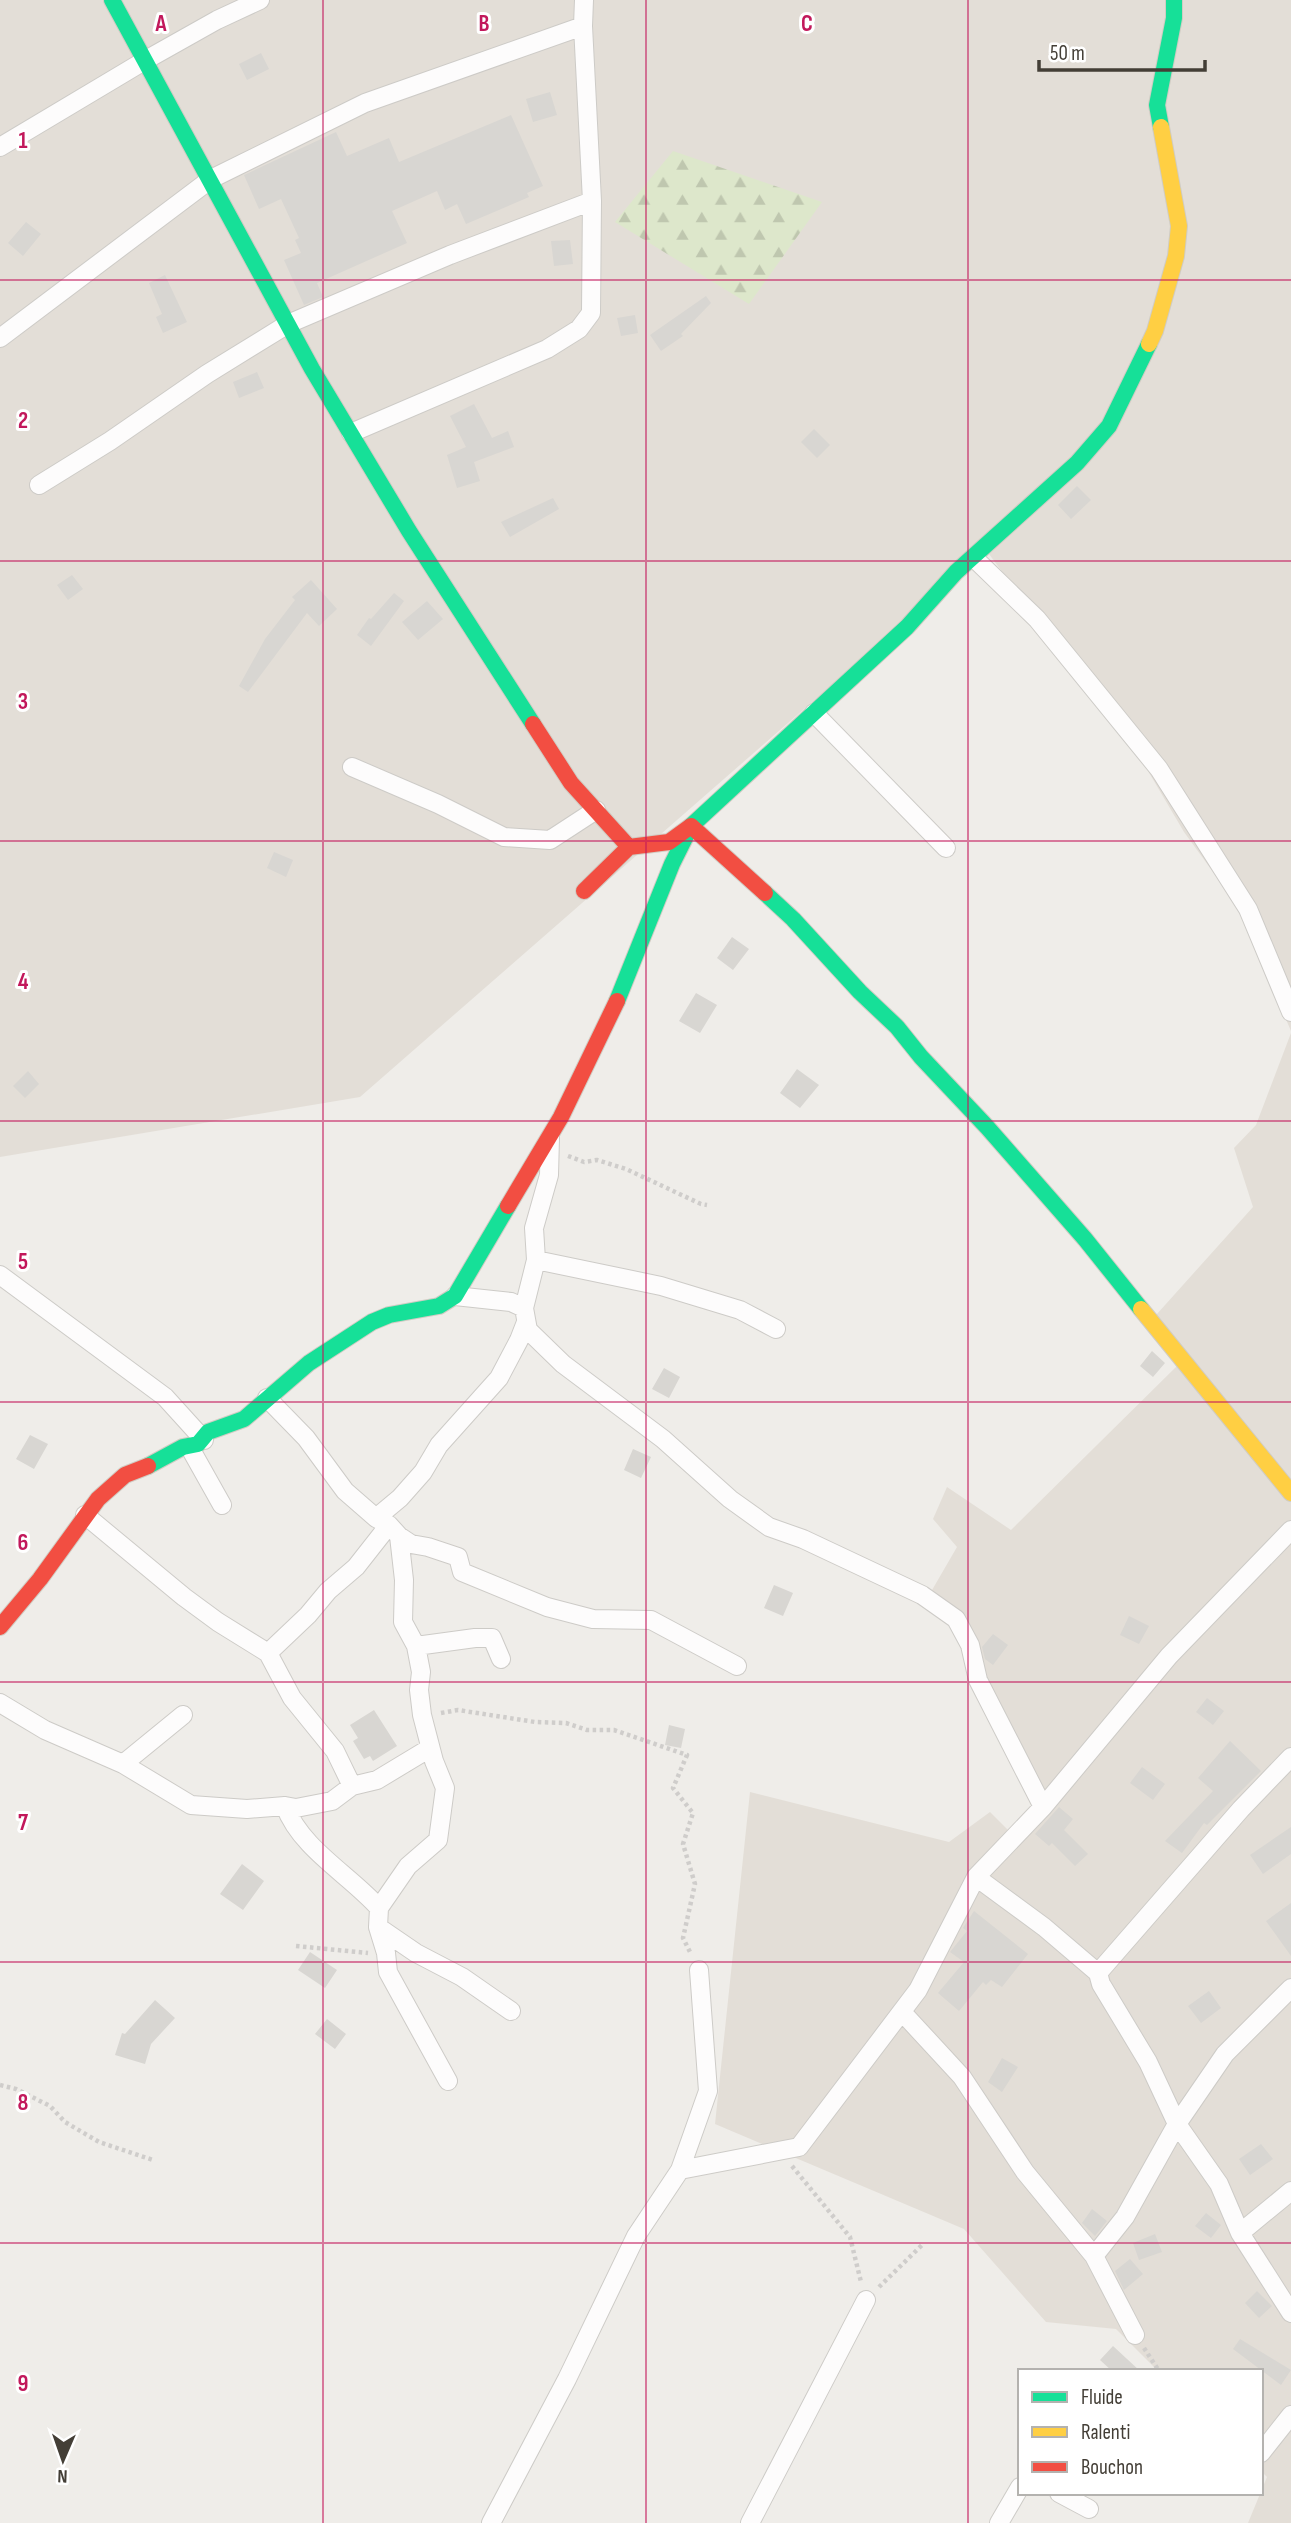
<svg xmlns="http://www.w3.org/2000/svg" width="1291" height="2523" font-family="'Sofia Sans Condensed',sans-serif">
<style>
.residential{fill:#e3ded7}
.forest{fill:url(#forest-firs)}
.building{fill:#d8d6d2}
.lines{fill:none;stroke-linecap:round;stroke-linejoin:round}
.street-casing{stroke:#cdcbc7;stroke-width:20}
.fast-casing{stroke:#d0ccc3;stroke-width:18}
.slow-casing{stroke:#d0ccc3;stroke-width:18}
.jam-casing{stroke:#d0ccc3;stroke-width:18}
.path{stroke:#cfcdcb;stroke-width:4.5;stroke-dasharray:3.5 3.5;stroke-linecap:butt}
.street{stroke:#fdfcfc;stroke-width:18}
.fast{stroke:#16e098;stroke-width:16}
.slow{stroke:#ffcf43;stroke-width:16}
.jam{stroke:#f24e42;stroke-width:16}
.grid{fill:none;stroke:#c2185b;stroke-width:2;stroke-opacity:0.55}
.grid-label{font-size:23px;text-anchor:middle;font-weight:bold;fill:#c2185b;stroke:#fff;stroke-width:6;stroke-linejoin:round;paint-order:stroke}
</style>
<defs>
<pattern id="forest-firs" width="22" height="20" patternUnits="userSpaceOnUse" patternTransform="scale(1.75)"><rect width="22" height="20" fill="#dde7cb"/><path d="M5 1l3.5 6h-7zM16 11l3.5 6h-7z" fill="#bfc7af"/></pattern>
</defs>
<rect width="100%" height="100%" fill="#efede9"/>
<path class="residential" d="M0 0H1291V1031L1237 905 1184 832 1138 754 986 550 360 1097 0 1157Z
M1291 1033V2523H1248L1267 2477 1261 2471V2371H1158L1116 2329 1046 2322 964 2229 715 2124 750 1792 949 1842 990 1812 1008 1830 1038 1806 957 1626 928 1597 957 1547 933 1519 947 1487 1011 1530 1178 1365 1148 1324 1253 1207 1234 1148 1256 1125Z"/>
<path class="forest" d="M673 151 822 202 749 304 615 222Z"/>
<path class="building" d="M261 53 269 69 247 80 239 64Z
M550 92 557 115 533 122 526 99Z
M511 115 543 186 527 193 529 197 466 224 457 204 445 210 437 191 392 211 407 243 317 283 323 297 304 305 284 260 301 253 295 240 299 238 281 199 259 209 244 175 336 132 347 156 389 138 399 162Z
M26 222 41 234 23 256 8 243Z
M570 240 573 264 554 266 551 241Z
M165 275 187 322 163 333 156 317 162 314 149 283Z
M706 296 711 303 681 334 683 336 661 351 650 335Z
M635 315 638 333 621 336 617 318Z
M257 372 264 388 239 398 233 382Z
M474 404 492 438 508 431 514 447 474 462 480 481 457 488 447 455 466 447 450 416Z
M814 429 830 445 817 458 801 442Z
M1077 486 1091 500 1071 519 1058 505Z
M553 498 559 509 510 537 501 522Z
M72 575 83 589 68 600 57 585Z
M311 580 337 609 319 626 307 613 248 692 239 686 265 639 295 600 292 597Z
M394 593 404 601 371 646 357 635 369 618 371 619Z
M427 601 443 619 418 640 402 622Z
M274 852 293 860 286 877 267 868Z
M732 937 749 949 733 970 717 958Z
M696 993 717 1005 700 1033 679 1021Z
M797 1069 819 1085 800 1108 780 1093Z
M28 1071 39 1084 25 1098 13 1086Z
M1152 1351 1165 1363 1153 1377 1140 1366Z
M664 1368 680 1377 669 1398 652 1389Z
M30 1435 48 1444 34 1469 16 1459Z
M633 1449 651 1457 641 1478 624 1470Z
M774 1585 793 1593 783 1616 764 1608Z
M1129 1616 1149 1626 1139 1644 1120 1635Z
M993 1634 1008 1645 993 1665 985 1659 982 1647Z
M1207 1698 1224 1711 1213 1725 1196 1712Z
M374 1710 397 1746 373 1761 370 1756 364 1759 353 1741 358 1738 350 1725Z
M669 1725 685 1729 681 1748 665 1745Z
M1230 1741 1261 1771 1207 1825 1204 1823 1182 1853 1165 1841 1213 1791 1198 1778Z
M1142 1767 1165 1784 1153 1800 1130 1783Z
M1059 1807 1073 1819 1064 1830 1088 1854 1075 1866 1052 1843 1049 1846 1035 1834Z
M1291 1827V1854L1263 1874 1250 1855Z
M242 1864 264 1881 243 1910 220 1894Z
M1291 1903V1956L1266 1921Z
M974 1911 1028 1954 1002 1987 991 1980 986 1985 983 1982 959 2011 938 1993 964 1962 950 1952 967 1931 963 1928Z
M310 1952 337 1970 325 1988 298 1970Z
M1209 1991 1221 2008 1201 2023 1188 2006Z
M155 2000 175 2018 151 2044 145 2064 115 2055 122 2033 125 2034Z
M327 2019 346 2034 335 2049 315 2034Z
M1002 2058 1018 2067 1002 2092 988 2082Z
M1261 2144 1273 2159 1250 2175 1239 2159Z
M1092 2209 1107 2221 1095 2236 1082 2223Z
M1206 2213 1221 2225 1211 2238 1195 2226Z
M1155 2234 1162 2252 1139 2260 1133 2243Z
M1130 2259 1143 2274 1124 2290 1115 2271Z
M1257 2291 1272 2306 1259 2318 1245 2303Z
M1240 2339 1291 2370 1281 2385 1233 2349Z
M1113 2346 1140 2371H1112L1100 2360Z"/>
<g class="lines">
<defs>
<path id="street" d="M0 147 144 61 217 20 260 0
M0 338 211 179 365 103 583 26
M351 433 547 349 579 329 591 313 592 201 583 26 584 0
M39 485 110 441 207 374 288 324 450 255 592 201
M974 558 1037 619 1159 769 1248 909 1291 1012
M814 713 946 848
M352 767 438 804 504 837 550 840 596 810
M550 1138 549 1175 534 1228 536 1260 524 1308 528 1330 563 1364 663 1439 730 1499 769 1527 803 1539 922 1595 956 1619 970 1645 978 1680 1043 1807
M536 1260 661 1286 740 1310 776 1329
M0 1275 165 1397 204 1440
M455 1296 511 1302 524 1308
M267 1398 306 1438 345 1491 376 1518 389 1525 399 1536 411 1544 428 1547 458 1557 462 1572 547 1607 593 1619 651 1620 737 1666
M190 1448 222 1505
M85 1515 184 1597 218 1622 268 1653 292 1698 335 1751 352 1786
M376 1518 400 1498 423 1472 439 1445 499 1378 519 1340 526 1322
M416 1646 475 1638H492L501 1659
M268 1653 308 1615 328 1591 356 1567 389 1525
M0 1703 45 1730 123 1764 191 1805 247 1809 285 1806 296 1808 332 1801 352 1786 377 1780 430 1748
M123 1764 183 1715
M285 1806C301 1849 350 1875 379 1908L378 1927 416 1953 462 1977 511 2011
M976 1877 1044 1927 1098 1973 1101 1984 1148 2062 1177 2124 1219 2184 1240 2233 1291 2313
M379 1908 408 1866 438 1840 445 1788 434 1761 422 1715 419 1690 421 1672 416 1646 403 1622 404 1580 399 1536
M378 1927 386 1953 388 1972 448 2081
M1098 1973 1241 1809 1291 1757
M902 2012 962 2077 1025 2172 1094 2256 1135 2335
M680 2170 799 2147 918 1990 976 1877 1043 1807 1169 1656 1291 1530
M1240 2233 1291 2191
M1094 2256 1125 2217 1177 2124 1225 2054 1291 1988
M1261 2453 1291 2415
M1059 2493 1089 2509
M491 2523 567 2379 636 2236 680 2170 708 2091 699 1970
M750 2523 866 2300
M999 2523 1020 2487"/>
<path id="fast" d="M112 0 312 369 409 531 533 724
M1161 127 1157 105 1174 18V0
M765 893 793 919 860 992 897 1027 921 1057 987 1127 1085 1239 1141 1309
M617 1001 672 864 691 826 907 627 956 572 1077 463 1109 426 1149 344
M148 1466 183 1447 198 1444 208 1432 244 1419 309 1363 372 1322 389 1315 439 1306 455 1296 508 1206"/>
<path id="slow" d="M1149 344 1155 331 1176 256 1179 226 1161 127
M1141 1309 1291 1493"/>
<path id="jam" d="M533 724 571 783 629 847
M584 891 629 847 669 842 691 826 765 893
M508 1206 561 1117 617 1001
M0 1627 40 1579 98 1499 125 1475 148 1466"/>
</defs>
<use href="#street" class="street-casing"/>
<use href="#fast" class="fast-casing"/>
<use href="#slow" class="slow-casing"/>
<use href="#jam" class="jam-casing"/>
<path class="path" d="M568 1156 584 1162 597 1160 626 1169 701 1204 707 1205
M441 1713 458 1710 535 1722 566 1723 587 1730H614L687 1755 673 1788 693 1813 683 1844 695 1884 683 1938 691 1954
M296 1946 368 1953
M0 2085 16 2089 50 2106 65 2122 99 2142 153 2160
M792 2166 850 2237 861 2282
M879 2287 922 2245
M1144 2348 1159 2371"/>
<use href="#street" class="street"/>
<use href="#fast" class="fast"/>
<use href="#slow" class="slow"/>
<use href="#jam" class="jam"/>
</g>
<path class="grid" d="M323 0V2523M646 0V2523M968 0V2523M0 280H1291M0 561H1291M0 841H1291M0 1121H1291M0 1402H1291M0 1682H1291M0 1962H1291M0 2243H1291"/>
<g class="grid-label">
<text x="161" y="31">A</text>
<text x="484" y="31">B</text>
<text x="807" y="31">C</text>
<text x="23" y="148">1</text>
<text x="23" y="428">2</text>
<text x="23" y="709">3</text>
<text x="23" y="989">4</text>
<text x="23" y="1269">5</text>
<text x="23" y="1550">6</text>
<text x="23" y="1830">7</text>
<text x="23" y="2110">8</text>
<text x="23" y="2391">9</text>
</g>
<rect x="1018" y="2369" width="245" height="126" fill="#ffffff" stroke="#b4b2af" stroke-width="2"/>
<rect x="1032" y="2392" width="35" height="10" fill="#16e098" stroke="#b4b2af" stroke-width="2"/>
<text x="1081" y="2404" font-size="21" fill="#433e36">Fluide</text>
<rect x="1032" y="2427" width="35" height="10" fill="#ffcf43" stroke="#b4b2af" stroke-width="2"/>
<text x="1081" y="2439" font-size="21" fill="#433e36">Ralenti</text>
<rect x="1032" y="2462" width="35" height="10" fill="#f24e42" stroke="#b4b2af" stroke-width="2"/>
<text x="1081" y="2474" font-size="21" fill="#433e36">Bouchon</text>
<g transform="translate(63 2460) rotate(182)" stroke="#ffffff" stroke-width="5" paint-order="stroke">
<path d="M0-5L12 26L0 18L-12 26Z" fill="#433e36"/>
<text y="-10" font-size="19" font-weight="bold" text-anchor="middle" fill="#433e36">N</text>
</g>
<path d="M1039 60v10h166v-10" fill="none" stroke="#433e36" stroke-width="3.5"/>
<text x="1050" y="60" font-size="21" fill="#433e36" stroke="#ffffff" stroke-width="5" paint-order="stroke">50 m</text>
</svg>
